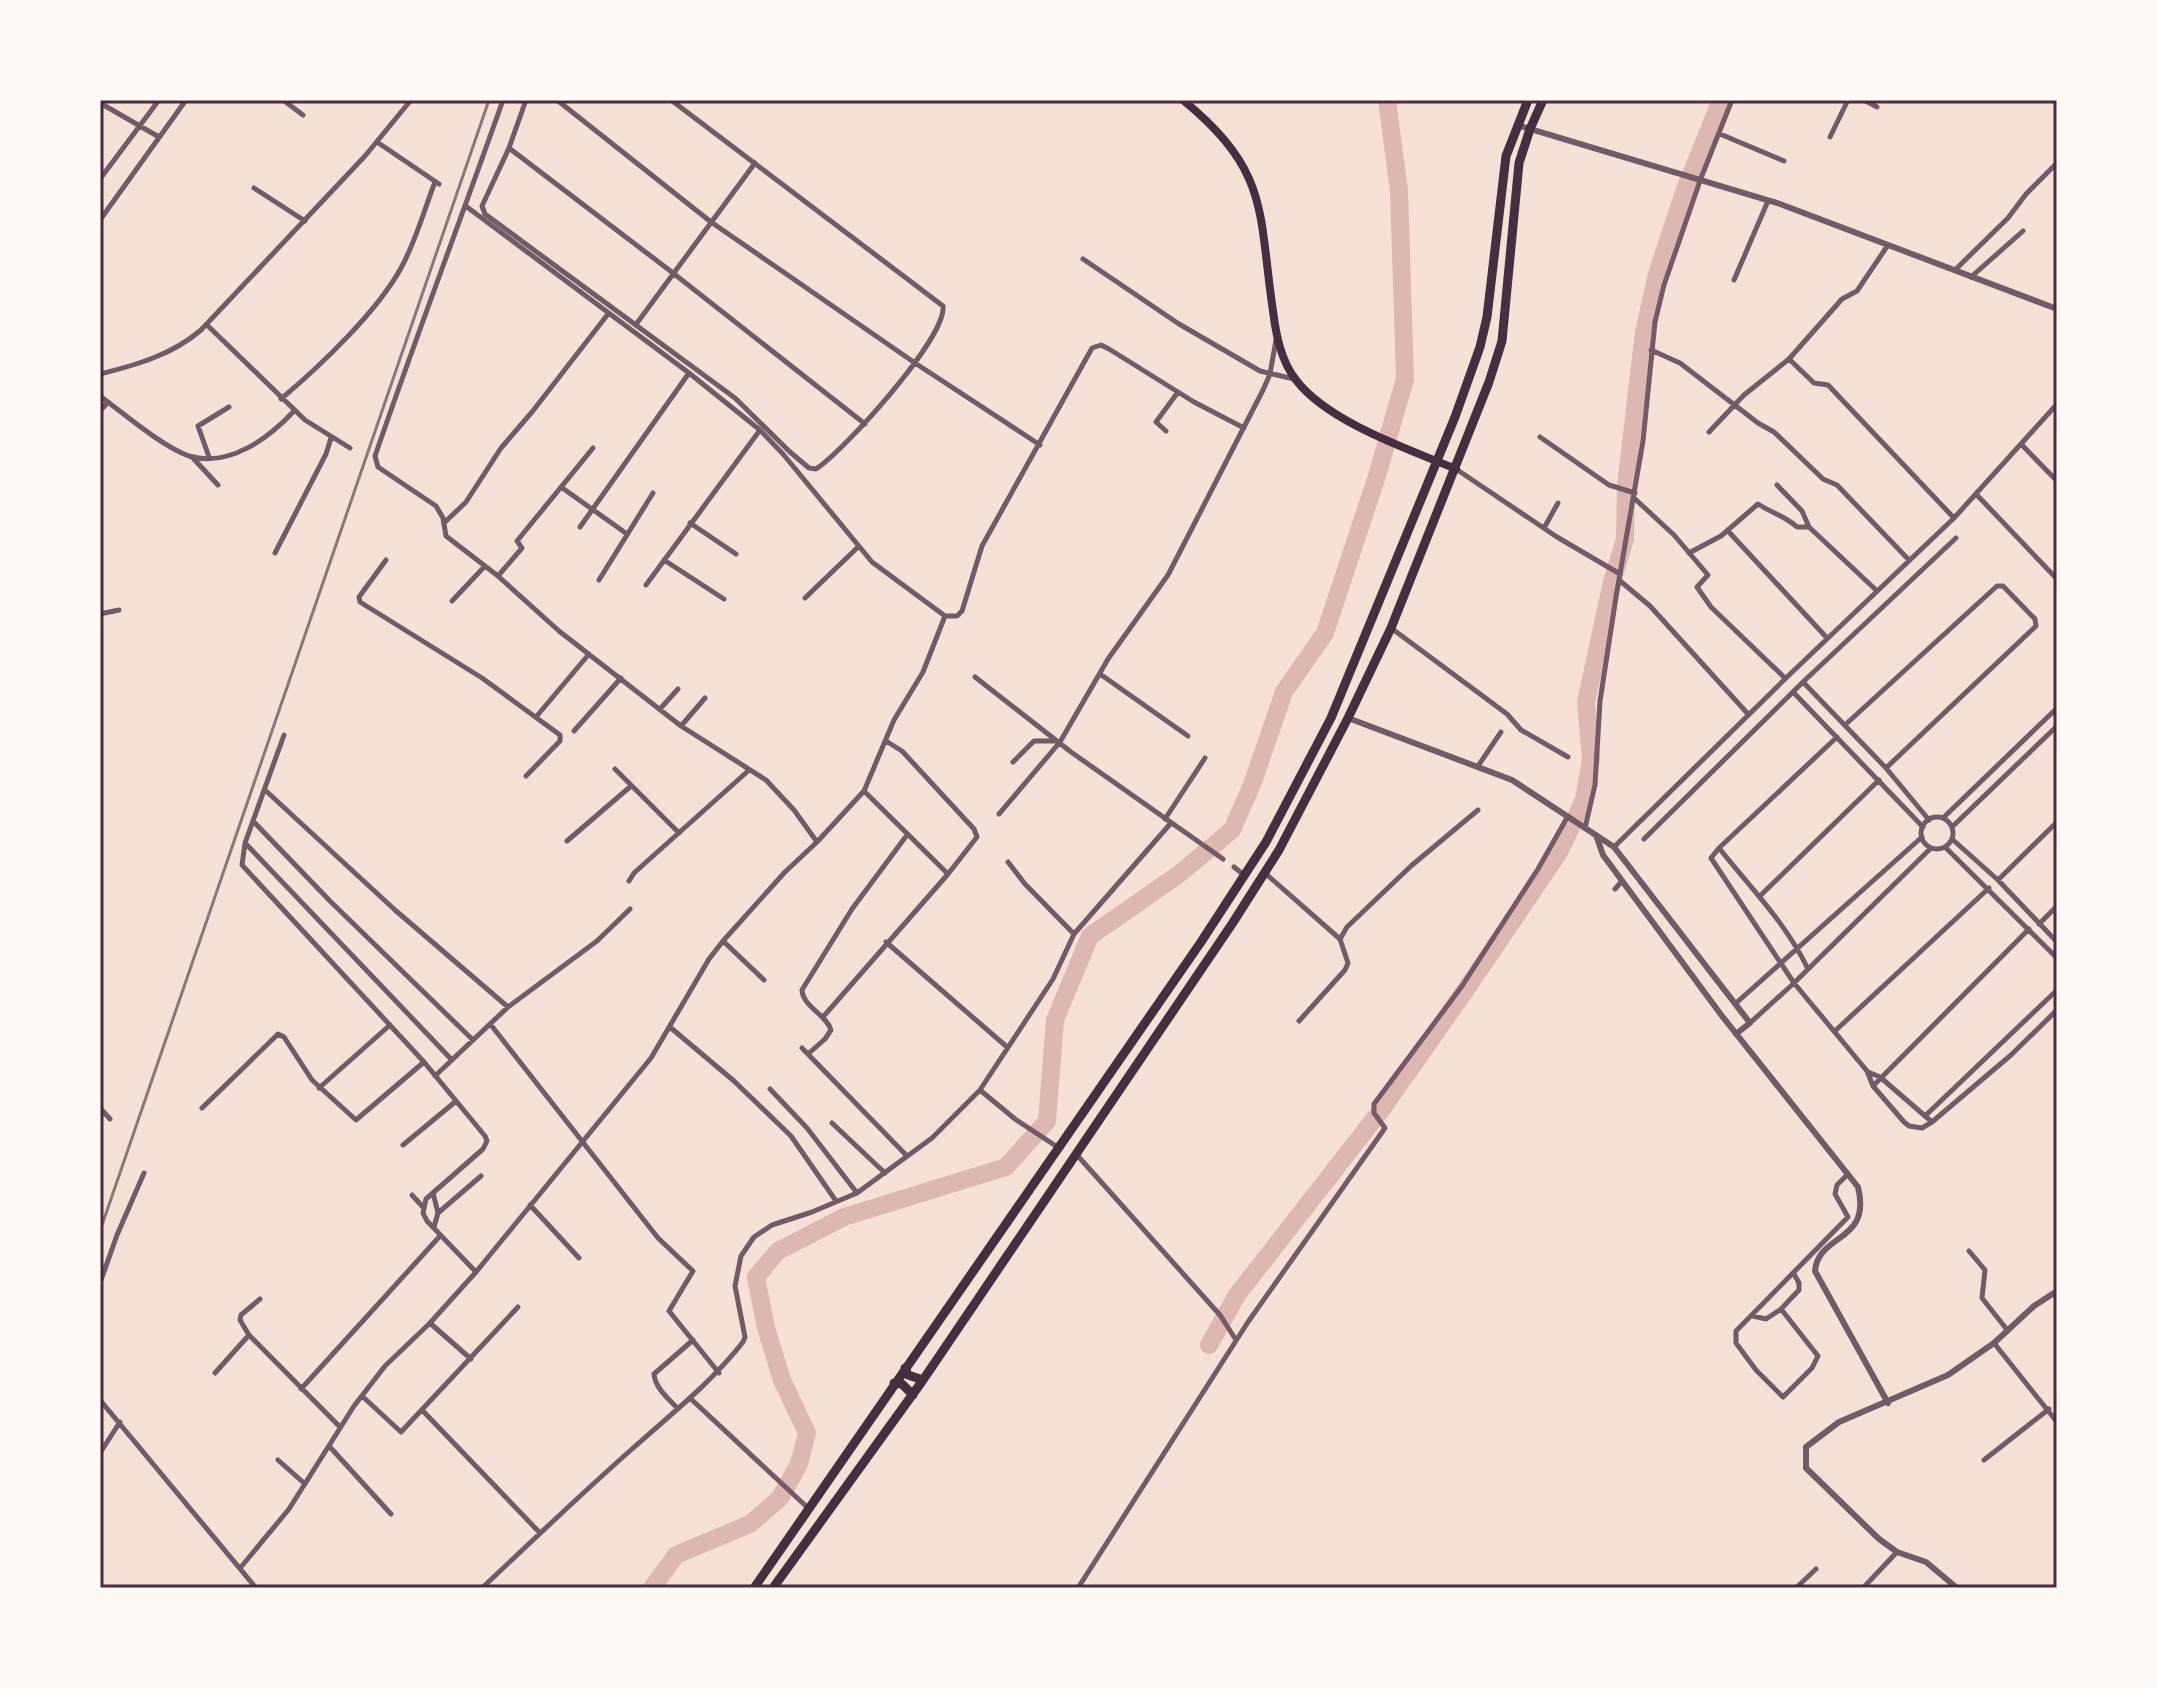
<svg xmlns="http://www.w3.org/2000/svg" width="2157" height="1688" font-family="'Asap Condensed',sans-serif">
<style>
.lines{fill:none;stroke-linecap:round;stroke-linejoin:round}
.river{stroke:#dcb8b0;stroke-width:18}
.minor{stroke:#755966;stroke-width:5}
.tertiary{stroke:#755966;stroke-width:6}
.primary{stroke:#4a2c40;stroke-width:8}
.trunk{stroke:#4a2c40;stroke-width:9}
.rail{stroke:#8f747c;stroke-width:3}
.neatline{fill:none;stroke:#4a2c40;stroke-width:3}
</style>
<rect width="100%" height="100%" fill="#f7e1d7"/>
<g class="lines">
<path class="river" d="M1209 1345 1237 1295 1382 1109 1460 998 1558 854 1584 800 1591 759 1586 702 1612 582 1625 539 1626 485 1644 332 1657 274 1685 189 1721 100
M652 1588 676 1555 750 1524 780 1498 799 1464 807 1433 782 1380 766 1328 756 1277 778 1251 844 1217 1006 1167 1047 1121 1055 1020 1090 936 1178 875 1232 830 1253 782 1284 692 1325 633 1377 476 1405 379 1399 191 1387 100"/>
<path class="minor" d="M283 100 303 115
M503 100C461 219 416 337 375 456L378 467 436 506 443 518 446 536 498 576 559 631 681 726 766 780 794 810 817 842
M526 100 509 148 482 206 485 214 735 398 790 452 809 468 816 469C844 451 947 337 943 306L671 100
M557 100 711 222 915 363 1040 445
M1864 100 1877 107
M100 103 159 137
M1720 134 1784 161
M1830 137 1848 100
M377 142 439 184
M509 148 673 273 865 424
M100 179 159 100
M254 188 305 221
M467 207 689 373 760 430
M100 220 186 100
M1083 259 1179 324 1260 371 1294 379
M1955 270 2008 218 2026 194 2057 163
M1971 277 2023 231
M1734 280 1768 201
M637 323 755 163
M207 325 305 420 350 448
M1651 350 1680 363 1758 423 1774 432 1823 479 1837 485 1909 560
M1789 359 1814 383 1828 385 1954 518
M100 374C136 365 172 355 201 330L365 156 411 100
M100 396C123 413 163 447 189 456 229 468 269 438 294 411
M281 399C320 366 377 312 401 268 416 241 424 210 435 182
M100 411 108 402
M1166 431 1156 422 1178 392
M1709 432 1744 395 1789 359 1842 299 1857 291 1888 245
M1540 437 1609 485 1635 493
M2021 444 2057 481
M192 457 218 485
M209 457 198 426 229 407
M1456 469 1557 537 1620 574
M1777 485 1802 511 1809 527
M561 487 627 534
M1976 494 2057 579
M1634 498 1674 535 1708 575 1697 587 1711 607 1785 678
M444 523 466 502 501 448 532 412 608 314
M690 523 736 554
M580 527 689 373
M1544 528 1558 503
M1728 531 1827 638
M275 553 326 454 331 438
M1689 553 1721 536 1758 504C1772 513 1785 516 1797 527H1809L1876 590
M386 560 359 597 360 602 482 678 560 735V741L526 776
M664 560 724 599
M498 576 522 548 517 541 593 448
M599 580 653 493
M1619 580 1650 606 1748 714
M646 585 760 430 783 454 872 562 945 616
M805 598 858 547
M452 601 485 566
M100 614 119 610
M1391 628 1507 714 1521 730 1568 757
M1100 674 1188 736
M975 677 1071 752 1223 859
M1803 682 1886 768 1929 820
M1793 692 1923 827
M660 709 678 689
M536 717 589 654
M1845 725 1997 586H2003L2035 619 2036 626 1886 768
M681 726 705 698
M574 731 621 678
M284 735 245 843 242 865 424 1062 485 1136 487 1141 483 1149 426 1199 423 1213 427 1221 476 1272
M1013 762 1034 741H1057
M1478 766 1501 732
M615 769 679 833
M265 790 395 910 508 1007
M864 791 948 874
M999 814 1060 742 1108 659 1168 575 1263 390 1270 374 1276 340
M1921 833a16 16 0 1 1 32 0a16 16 0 1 1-32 0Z
M1943 818 2057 708
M1165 819 1205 758
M253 821 330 901 473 1040
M1952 827 2057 726
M1585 828 1595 785 1600 701 1616 597 1643 441 1655 322 1664 285 1701 178 1732 100
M1644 839 1803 682 1956 538
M1952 839 1998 880 2057 942
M567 841 631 786
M246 844 452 1060
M1614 847 1786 678 1954 518 2057 404
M1945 847 2057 958
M1719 848 1837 737
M1008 862 1025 884 1074 934
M1234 867 1244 875
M1266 874 1340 939
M1998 880 2057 822
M629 881 634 873 748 771
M1615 889 1622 881
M1760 896 1879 780
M2039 924 2057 906
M723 941 764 980
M886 942 1007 1047
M1808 969C1786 923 1750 887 1719 848L1711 858 1794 983 1867 1071 1873 1086 1904 1122 1909 1126 1922 1128 1932 1122 2011 1055 2057 1010
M1735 1004 1922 837
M823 1017 948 874 977 837 974 829 902 751 886 741
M1299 1021 1345 970 1348 963 1340 939 1347 927 1411 866 1478 810
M1750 1023 1794 983 1931 848
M491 1025 658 1238 693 1271 669 1311 719 1373
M671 1028 734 1081 791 1136 836 1201
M1835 1031 1989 888
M802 1048 907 1156
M808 1054 825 1039 831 1030C826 1014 803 1007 802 990L852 909 907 835
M1868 1072 1880 1077 1932 1122
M435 1076 508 1007 597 941 630 909
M1873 1086 2029 929
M319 1088 390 1025
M770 1089 807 1128 857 1193
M980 1090 1015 1119 1059 1148
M100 1108 110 1119
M202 1108 278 1034 284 1037 312 1080 356 1120 424 1062
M1925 1116 2057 990
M832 1123 885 1173
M403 1145 455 1102
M1077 1155 1220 1315 1236 1340
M433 1193 438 1213 434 1227
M412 1195 423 1207
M530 1205 579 1258
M438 1213 481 1176
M1969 1251 1985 1270 1982 1298 2008 1331
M100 1283 117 1235 144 1173
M260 1299 241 1315 240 1320 249 1335 340 1427
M1781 1309 1818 1356 1812 1368 1783 1397 1756 1370 1736 1343V1331L1848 1217 1835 1194 1837 1185 1848 1174
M1753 1316 1766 1319 1781 1309 1799 1290V1283L1794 1274
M430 1323 471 1359
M1994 1343 2057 1422
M215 1373 249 1335
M301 1389 440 1236
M362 1396 401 1432 518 1307
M691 1399 808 1508
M100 1400 256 1588
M678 1409C669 1399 655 1388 654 1374L693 1340
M423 1411 540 1533
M329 1446 391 1514
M100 1453 120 1422
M278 1460 305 1484
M1984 1460 2049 1409
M241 1567 289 1509 354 1406 385 1366 430 1323 476 1272 651 1058 709 959 723 941 785 872 817 842 864 791 894 720 923 672 945 616H957L962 611 982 546 1092 348 1101 345 1109 349 1194 402 1244 428
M482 1588C532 1541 581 1494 632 1449 671 1414 711 1383 743 1342L745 1337 735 1286 741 1256 754 1237 772 1225 812 1212 857 1193 932 1138 980 1090 1053 979 1074 934 1171 823
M1078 1588 1248 1322 1385 1128 1374 1113V1104L1462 986 1538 869 1568 816
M1796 1588 1816 1569
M1863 1588 1897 1552"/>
<path class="tertiary" d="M1517 125 1780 204 2057 309
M1348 718 1512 780 1614 847 1750 1023 1736 1034
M1596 835 1603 855 1722 1016 1858 1187C1872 1243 1818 1233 1815 1271L1888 1403
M1957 1588 1926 1562 1897 1552 1879 1539 1806 1468V1447L1839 1422 1948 1375 1994 1343 2034 1306 2057 1291"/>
<path class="primary" d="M1183 100C1270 172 1258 210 1273 311 1276 335 1281 361 1296 380 1328 422 1408 449 1456 469"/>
<path class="trunk" d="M905 1368 908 1375 923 1380
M894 1383 902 1384 913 1395
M754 1588 1201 942 1266 842 1331 718 1455 417 1480 347 1487 317 1506 156 1528 100
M773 1588 923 1380 1232 924 1279 850 1348 718 1391 628 1489 382 1502 341 1519 163 1530 129 1543 100"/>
<path class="rail" d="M100 1231 489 100"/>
</g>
<rect width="2157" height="1688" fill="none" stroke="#fffaf5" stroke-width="204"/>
<rect x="102" y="102" width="1953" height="1484" class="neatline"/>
</svg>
